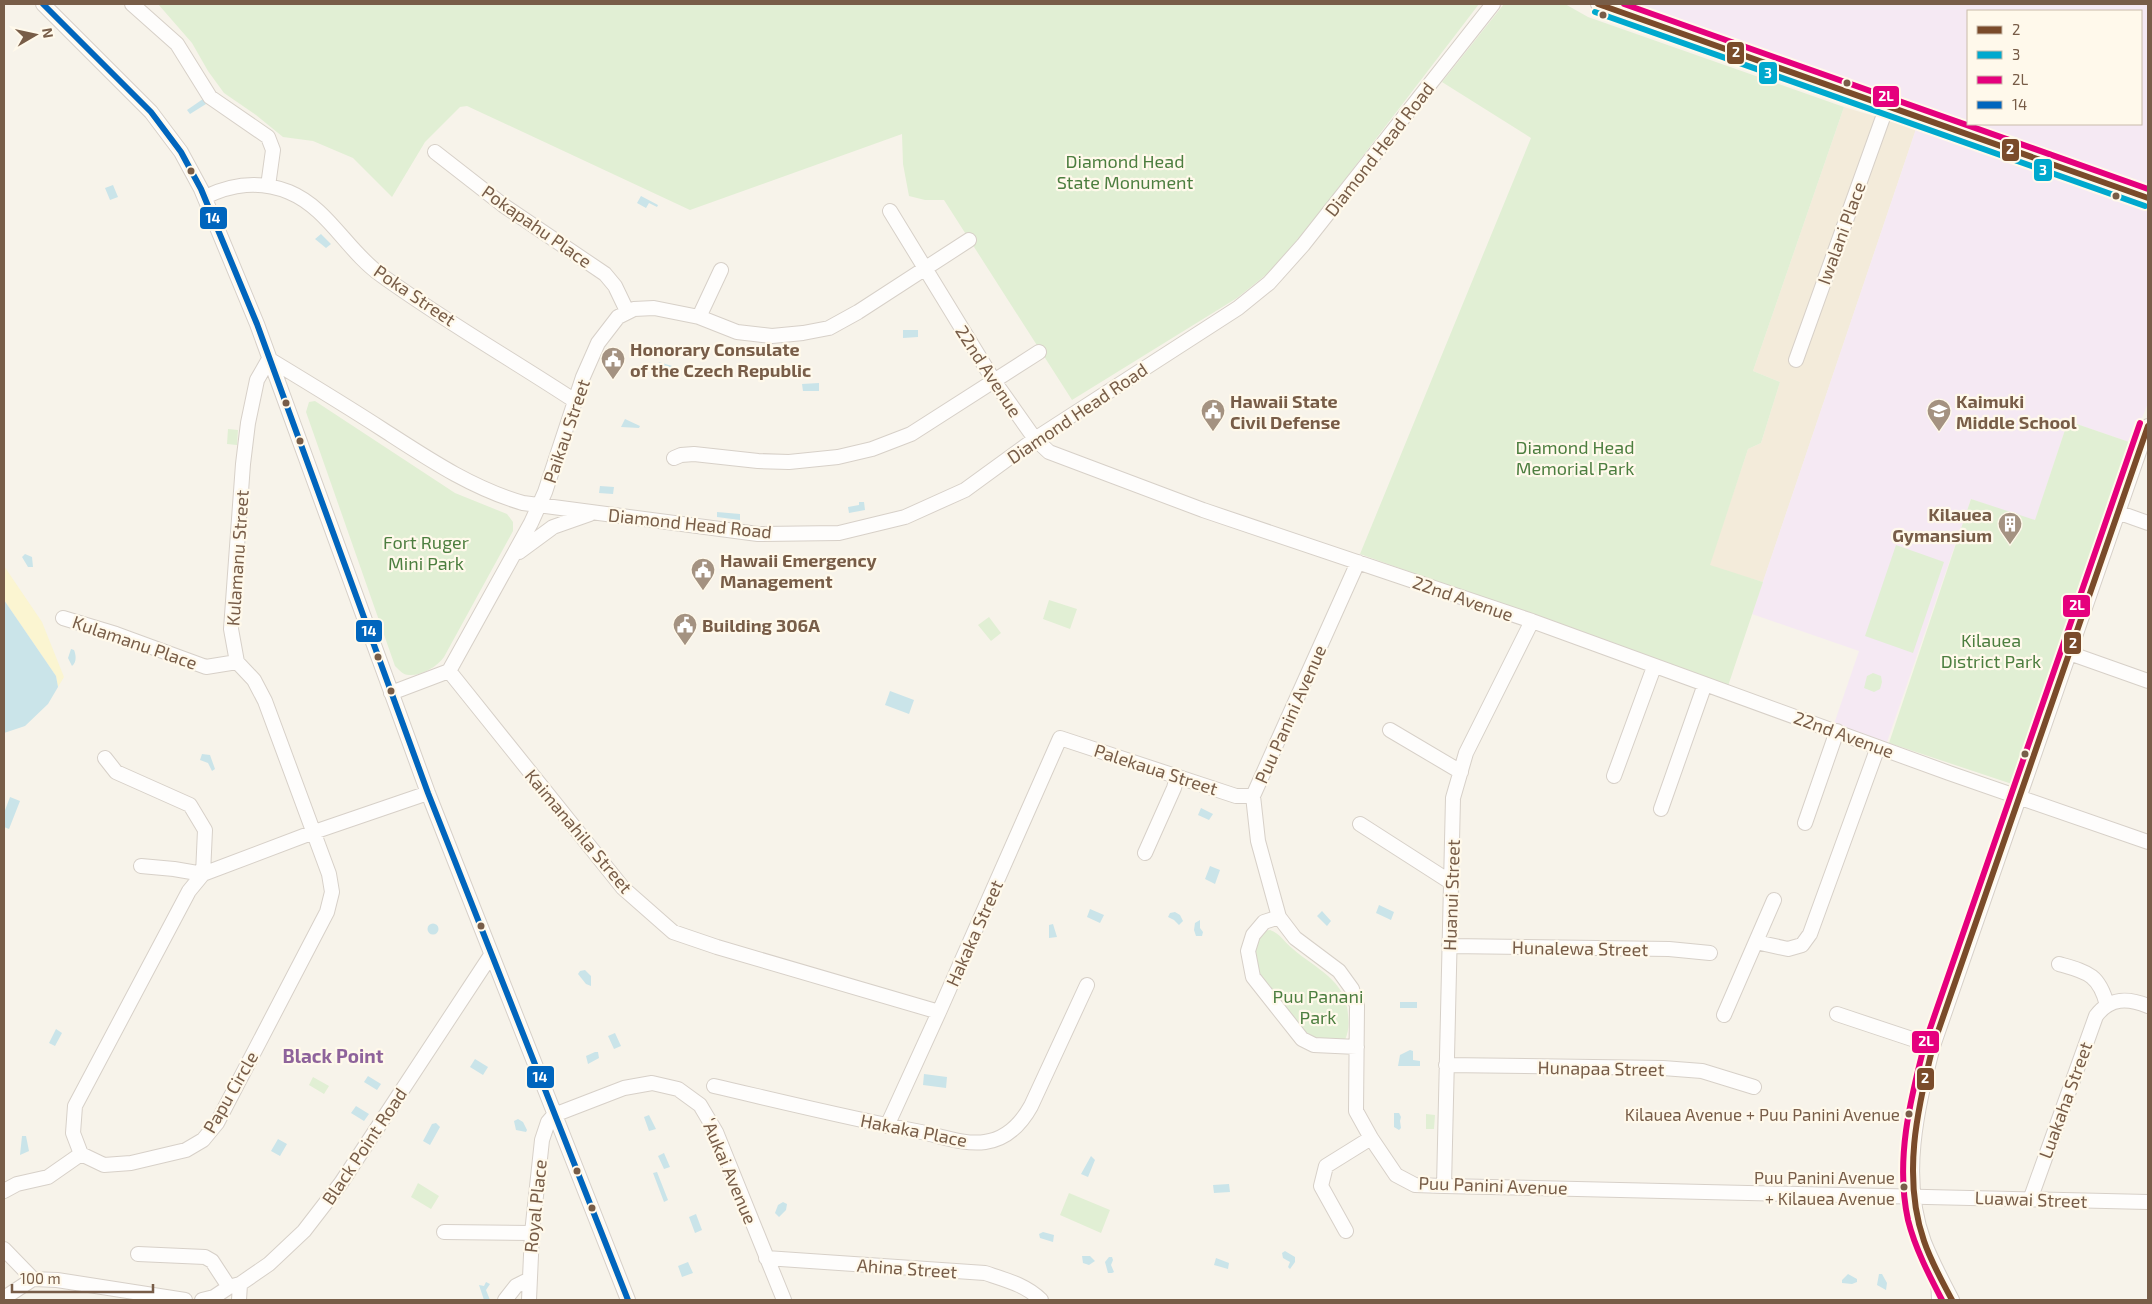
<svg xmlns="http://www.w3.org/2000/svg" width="2152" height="1304" font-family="'Exo 2',sans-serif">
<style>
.residential{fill:#f3ebda}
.education{fill:#f5e9f3;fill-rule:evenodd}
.green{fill:#e1efd4}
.sand{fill:#fbf5d1}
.water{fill:#cae4e9}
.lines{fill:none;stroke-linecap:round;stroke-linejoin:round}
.minor-casing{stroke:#d7d0c8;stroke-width:16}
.minor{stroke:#fefdfc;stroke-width:14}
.bus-1-casing{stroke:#fff9eb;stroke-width:10}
.bus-2-casing{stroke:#fff9eb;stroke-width:10}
.bus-3-casing{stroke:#fff9eb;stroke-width:10}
.bus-4-casing{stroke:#fff9eb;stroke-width:10}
.bus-1{stroke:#7a4b2a;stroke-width:6}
.bus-2{stroke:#00a9ce;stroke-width:6}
.bus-3{stroke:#e5007d;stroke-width:6}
.bus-4{stroke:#0065bd;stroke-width:6}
.bus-dot{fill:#785d48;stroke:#fff9eb;stroke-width:2}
.labels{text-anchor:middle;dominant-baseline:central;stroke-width:4.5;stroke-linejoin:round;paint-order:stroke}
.bus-label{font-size:17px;fill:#785d48;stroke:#fff9eb;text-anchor:end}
.street-label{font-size:18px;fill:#785d48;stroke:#fff9eb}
.park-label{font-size:18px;fill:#4c7e3f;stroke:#fff9eb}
.poi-label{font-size:18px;font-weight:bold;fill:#785d48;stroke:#fff9eb;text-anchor:start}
.neighbourhood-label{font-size:19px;font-weight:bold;fill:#8e639b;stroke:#fff9eb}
.line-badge{stroke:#fff9eb;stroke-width:2}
.badge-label{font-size:14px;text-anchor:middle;font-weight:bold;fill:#fff}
</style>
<rect width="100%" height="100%" fill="#f7f3ea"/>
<path class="residential" d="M1844 107 1916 129 1763 582 1709 566 1748 449 1761 443 1780 382 1753 371Z"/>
<path class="education" d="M1607 4H2148V188L1949 120ZM1968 11H2141V124H1968Z
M1916 129 2148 209V403L2132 443 2068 421 2035 521 1971 499 1887 742 1834 724 1859 651 1752 614Z"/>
<path class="green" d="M158 4H1479L1300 238 1267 274 1237 298 1072 400 944 200H925L909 196 903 164 902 134 690 210 467 106 460 107 425 142 392 197 353 158 313 141 283 137 256 115 224 93 208 71 192 43Z
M1504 4H1565L1588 17 1844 107 1753 371 1780 382 1761 443 1748 449 1710 565 1763 582 1728 686 1360 554 1531 138 1442 82Z
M315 401 455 493 507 514 513 522V531L444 657C437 667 421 676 409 675 403 675 399 670 395 666L306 412 309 402Z
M2068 421 2132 443 2018 786 1889 743 1971 499 2035 520Z
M228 429 238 430 237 445 227 444Z
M1896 545 1944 562 1913 653 1865 636Z
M1049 600 1077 609 1070 629 1043 619Z
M989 617 1001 633 991 641 978 625Z
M1873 673 1881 676 1882 682 1880 689 1874 692 1864 688 1867 676Z
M1270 930C1280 933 1285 943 1293 949 1316 969 1346 980 1348 1014 1349 1023 1349 1031 1345 1040L1339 1043 1305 1037C1291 1019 1253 978 1253 956 1253 947 1259 939 1263 931Z
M313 1077 329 1086 324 1094 309 1085Z
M1426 1114 1435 1115 1434 1129H1426Z
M418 1183 439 1196 431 1209 411 1197Z
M1069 1193 1110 1210 1101 1233 1060 1215Z"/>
<path class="sand" d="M4 566 42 622 64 677 58 687 56 676 4 600Z"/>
<path class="water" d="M203 99 206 104 190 114 187 110Z
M113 185 118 197 110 200 105 188Z
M641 196 658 205 657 207 649 203 646 208 637 203Z
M321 234 331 244 326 248 315 239Z
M903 330H918V337L903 338Z
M659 362 672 366 670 374 657 369Z
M819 383V391H803L802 384Z
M625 419 640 426 639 428 621 427Z
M600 486 614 487 613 494 599 493Z
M859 502H864L865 510 849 513 848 507 859 505Z
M717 512 740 514V520L717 517Z
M25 554 32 557 33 567H28L22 557Z
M4 600 56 676 58 687 48 704 25 726 4 733Z
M71 649 74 650C76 655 77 662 72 666L68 658Z
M890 691 914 700 909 714 885 705Z
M202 754 210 755 215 769 212 771 208 763 200 760Z
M10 797 20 801 9 829 4 827V813Z
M1201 808 1213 814 1209 820 1198 815Z
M1210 866 1220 870 1215 884 1205 879Z
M1379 905 1394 912 1391 920 1376 913Z
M1090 909 1104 915 1100 923 1087 917Z
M1322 911 1331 921 1327 926 1317 916Z
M1175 912 1180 915 1183 921 1179 925 1174 920 1168 917 1170 913Z
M1200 920V928L1203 932 1202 936H1196L1194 930 1195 923Z
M427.5 929a5.5 5.5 0 1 1 11 0a5.5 5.5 0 1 1-11 0Z
M1053 924 1057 937 1049 938V925Z
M585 970 591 976V986L586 984 578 974 580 971Z
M1400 1002H1417V1008H1400Z
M56 1029 62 1033 55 1046 49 1043Z
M615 1033 621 1046 614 1049 608 1036Z
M1410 1050 1413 1051V1060L1420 1061V1066H1398L1400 1055Z
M595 1052H598L599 1058 588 1064 586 1056Z
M475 1059 488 1067 483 1075 470 1067Z
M924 1074 947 1077 946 1088 923 1085Z
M368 1076 381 1084 377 1090 364 1082Z
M356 1106 369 1114 364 1121 351 1113Z
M1394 1113H1399L1401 1117 1400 1121 1401 1128 1399 1130 1394 1127Z
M649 1115 656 1129 649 1131 644 1117Z
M518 1119 523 1122 527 1130 526 1132 516 1130 514 1121Z
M436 1123 440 1127 430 1145 423 1141 432 1124Z
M22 1136H26L29 1151 20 1155Z
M278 1139 287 1144 280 1156 271 1151Z
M664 1153 670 1167 664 1169 658 1156Z
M1091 1156 1095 1160 1088 1177 1081 1174Z
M657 1172 668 1200 664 1202 653 1173Z
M1229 1184 1230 1192 1214 1193 1213 1185Z
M783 1202 787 1204 786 1210 779 1217 775 1213 778 1205Z
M696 1214 702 1230 695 1233 689 1217Z
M1043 1232 1054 1235 1053 1242 1040 1238 1039 1234Z
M1285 1251 1295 1257V1262L1290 1269 1288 1267 1290 1262 1283 1258 1282 1253Z
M1082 1256H1090L1095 1261 1089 1265 1083 1263Z
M1109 1257H1112L1113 1260 1111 1265 1114 1272 1112 1273H1108L1105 1262Z
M1216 1258 1229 1263 1228 1269 1214 1265Z
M688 1262 693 1273 682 1277 678 1266Z
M1848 1274 1857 1279V1282L1852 1284 1842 1283V1280Z
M1879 1274H1882L1887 1283 1886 1290 1877 1285Z
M486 1282 490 1284 486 1290 490 1300H484L479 1285 484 1286Z"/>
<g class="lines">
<defs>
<path id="minor" d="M43 4 151 112 181 152 201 189 257 324 428 793 628 1300
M132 4 177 44 210 97 268 137 273 150 268 186
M1598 4 2148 198
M435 152 503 205 605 274 615 286 627 311
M205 197C232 184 259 180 289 192 328 208 347 251 381 275 443 320 511 359 575 401
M890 211 994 381 1035 439 1049 452 1203 510 1532 621 1949 773 2148 842
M699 317 721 270
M269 359C307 382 345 405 382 429 427 458 471 488 523 503L758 534 839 533 905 517 965 490 1035 439 1238 308 1269 283 1303 245 1493 4
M1796 360 1887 106
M674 458 681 455 694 454 758 461 789 462 838 457 872 449 911 434 1039 352
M2117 512 2148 523
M519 552 553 527 590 514
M1358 562 1253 796 1258 841 1279 917 1295 938 1339 971 1352 989 1357 1006 1356 1111 1371 1138 1396 1175 1415 1185 1444 1186 2148 1202
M63 618 116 634 206 667 237 662
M2069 653 2148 681
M449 671 623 888 673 932 717 947 939 1012
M391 693 449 671 531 523 545 492 583 377 598 343 618 317 634 309 654 308 699 317 737 332 772 336 803 333 829 328 858 312 969 240
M1390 730 1461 772
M105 758 116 772 190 805 205 830 203 874 189 891 75 1106 73 1133 81 1154 104 1165 131 1163 186 1150 203 1140 217 1123 327 912 332 892 329 874 265 701 254 680 237 662 231 629 243 464 248 423 257 380 269 359
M1614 776 1654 667
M1661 809 1705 684
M1805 823 1837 731
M1360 824 1452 883
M1145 853 1174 788 1177 777
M141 866 174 869 203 874 314 832 428 793
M1279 917 1264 922 1253 935 1248 951 1253 977 1302 1039 1314 1045 1357 1047
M1756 942 1788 949 1802 945 1810 934 1878 747
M1449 946 1669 949 1710 953
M2059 964C2087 972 2099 974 2107 1005
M1837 1014 1933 1046
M1724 1015 1774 900
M1446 1065 1663 1068 1702 1071 1754 1087
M714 1086C783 1102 852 1119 921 1132 941 1136 965 1145 985 1142 1007 1139 1021 1124 1031 1106L1087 985
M887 1126 939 1012 1060 738 1236 796H1253
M1444 1186 1453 798 1466 753 1532 621
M4 1191 17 1184 48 1177 81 1154
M2030 1200 2096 1016C2110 997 2128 998 2148 1006
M1346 1231 1321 1186 1326 1166 1371 1138
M444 1232 532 1233
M4 1249 33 1279
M138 1254 205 1257 212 1261 229 1287
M766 1258 985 1273C1006 1280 1026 1285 1041 1300
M1938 1277 1939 1300
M4 1298 33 1279 57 1280 185 1300
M202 1300 214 1297 229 1287 240 1284 269 1264 304 1231 341 1183 491 955
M239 1300 240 1284
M505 1300 516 1286 528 1280
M529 1300 532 1233 542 1140 548 1122 554 1115 624 1088 652 1083 678 1089 700 1105 716 1132 784 1300
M1952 1300C1942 1281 1932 1262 1924 1242 1900 1178 1917 1109 1933 1046L2148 426"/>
</defs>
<use href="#minor" class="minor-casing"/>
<use href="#minor" class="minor"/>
<defs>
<path id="bus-1" d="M1598 4 2148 198
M1952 1300C1942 1281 1931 1262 1924 1241 1902 1177 1917 1110 1933 1046L2148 426"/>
<path id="bus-2" d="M1595 12 2145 206"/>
<path id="bus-3" d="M1624 4 2148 189
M1942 1300C1929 1275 1915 1248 1908 1220 1895 1161 1910 1100 1925 1043L2140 423"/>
<path id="bus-4" d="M43 4 151 112 181 152 201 189 257 324 428 793 628 1300"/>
</defs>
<use href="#bus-1" class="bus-1-casing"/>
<use href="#bus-2" class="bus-2-casing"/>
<use href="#bus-3" class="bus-3-casing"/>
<use href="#bus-4" class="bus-4-casing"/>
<use href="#bus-1" class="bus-1"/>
<use href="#bus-2" class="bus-2"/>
<use href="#bus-3" class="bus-3"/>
<use href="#bus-4" class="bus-4"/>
</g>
<defs>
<symbol id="civic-pin" viewBox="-11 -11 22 30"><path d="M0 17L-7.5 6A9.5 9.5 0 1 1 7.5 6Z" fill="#a49281" stroke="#fff9eb"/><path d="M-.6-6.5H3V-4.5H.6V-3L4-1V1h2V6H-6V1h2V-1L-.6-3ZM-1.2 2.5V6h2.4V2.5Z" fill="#fff"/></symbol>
<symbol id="school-pin" viewBox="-11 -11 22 30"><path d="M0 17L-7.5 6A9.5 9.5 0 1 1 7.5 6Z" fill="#a49281" stroke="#fff9eb"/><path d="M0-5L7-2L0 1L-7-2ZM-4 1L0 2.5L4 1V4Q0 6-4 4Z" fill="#fff"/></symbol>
<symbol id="building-pin" viewBox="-11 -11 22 30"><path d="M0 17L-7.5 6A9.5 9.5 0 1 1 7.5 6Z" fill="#a49281" stroke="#fff9eb"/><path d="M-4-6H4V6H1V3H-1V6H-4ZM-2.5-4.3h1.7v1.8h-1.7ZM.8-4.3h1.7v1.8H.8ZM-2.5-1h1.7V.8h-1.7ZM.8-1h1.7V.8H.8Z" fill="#fff"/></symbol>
</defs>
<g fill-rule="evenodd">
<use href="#civic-pin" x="599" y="345" width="28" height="38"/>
<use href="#civic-pin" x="1199" y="397" width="28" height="38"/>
<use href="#school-pin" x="1925" y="397" width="28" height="38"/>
<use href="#building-pin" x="1996" y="510" width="28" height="38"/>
<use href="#civic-pin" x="689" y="556" width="28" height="38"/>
<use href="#civic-pin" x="671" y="611" width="28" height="38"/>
</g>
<g class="bus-dot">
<circle cx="1603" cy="15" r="4.5"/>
<circle cx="1847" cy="83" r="4.5"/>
<circle cx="191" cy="171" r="4.5"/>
<circle cx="2116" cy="196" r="4.5"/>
<circle cx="286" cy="403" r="4.5"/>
<circle cx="300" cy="441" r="4.5"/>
<circle cx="378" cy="657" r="4.5"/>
<circle cx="391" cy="691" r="4.5"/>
<circle cx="2025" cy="754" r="4.5"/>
<circle cx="481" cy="926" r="4.5"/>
<circle cx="1909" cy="1114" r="4.5"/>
<circle cx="577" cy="1171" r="4.5"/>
<circle cx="1904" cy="1187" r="4.5"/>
<circle cx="592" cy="1208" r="4.5"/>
</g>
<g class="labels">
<g class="bus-label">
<text x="1900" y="1114">Kilauea Avenue + Puu Panini Avenue</text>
<text x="1895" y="1177">Puu Panini Avenue<tspan x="1895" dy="21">+ Kilauea Avenue</tspan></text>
</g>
<g class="street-label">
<text transform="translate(1379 149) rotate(-52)">Diamond Head Road</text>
<text transform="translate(537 226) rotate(35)">Pokapahu Place</text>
<text transform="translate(1841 233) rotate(-70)">Iwalani Place</text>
<text transform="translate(415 295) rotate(34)">Poka Street</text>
<text transform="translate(989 371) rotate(57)">22nd Avenue</text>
<text transform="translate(1077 413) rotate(-34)">Diamond Head Road</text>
<text transform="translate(566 431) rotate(-71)">Paikau Street</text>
<text transform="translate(690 523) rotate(6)">Diamond Head Road</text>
<text transform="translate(237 558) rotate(-86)">Kulamanu Street</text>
<text transform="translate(1463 598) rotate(19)">22nd Avenue</text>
<text transform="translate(135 642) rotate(19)">Kulamanu Place</text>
<text transform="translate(1290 714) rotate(-66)">Puu Panini Avenue</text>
<text transform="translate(1844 734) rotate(20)">22nd Avenue</text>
<text transform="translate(1156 769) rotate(18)">Palekaua Street</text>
<text transform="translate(579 831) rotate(50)">Kaimanahila Street</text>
<text transform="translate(1451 895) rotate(-88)">Huanui Street</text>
<text transform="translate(974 933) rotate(-66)">Hakaka Street</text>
<text transform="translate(1580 948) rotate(1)">Hunalewa Street</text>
<text transform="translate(1601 1068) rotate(1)">Hunapaa Street</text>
<text transform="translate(230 1092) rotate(-60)">Papu Circle</text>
<text transform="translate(2065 1100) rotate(-70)">Luakaha Street</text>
<text transform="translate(914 1130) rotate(11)">Hakaka Place</text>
<text transform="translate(364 1146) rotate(-56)">Black Point Road</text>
<text transform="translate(730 1171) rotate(67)">ʻAukai Avenue</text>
<text transform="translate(1493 1185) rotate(2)">Puu Panini Avenue</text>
<text transform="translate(2031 1199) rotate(2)">Luawai Street</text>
<text transform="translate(535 1206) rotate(-84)">Royal Place</text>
<text transform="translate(907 1268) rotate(4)">Ahina Street</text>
</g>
<g class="park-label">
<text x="1125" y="161">Diamond Head<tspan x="1125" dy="21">State Monument</tspan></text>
<text x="1575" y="447">Diamond Head<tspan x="1575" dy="21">Memorial Park</tspan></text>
<text x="426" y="542">Fort Ruger<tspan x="426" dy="21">Mini Park</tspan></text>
<text x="1991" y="640">Kilauea<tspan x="1991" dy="21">District Park</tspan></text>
<text x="1318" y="996">Puu Panani<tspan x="1318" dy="21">Park</tspan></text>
</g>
<g class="poi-label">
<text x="630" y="349">Honorary Consulate<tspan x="630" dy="21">of the Czech Republic</tspan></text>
<text x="1230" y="401">Hawaii State<tspan x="1230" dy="21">Civil Defense</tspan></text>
<text x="1956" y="401">Kaimuki<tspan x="1956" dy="21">Middle School</tspan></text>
<text x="1992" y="514" text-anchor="end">Kilauea<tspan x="1992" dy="21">Gymansium</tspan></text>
<text x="720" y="560">Hawaii Emergency<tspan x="720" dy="21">Management</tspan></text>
<text x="702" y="625">Building 306A</text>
</g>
<g class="neighbourhood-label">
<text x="333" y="1055">Black Point</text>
</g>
</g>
<g class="line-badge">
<rect x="1726" y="41" width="19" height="24" rx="5" fill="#7a4b2a"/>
<rect x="1758" y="61" width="20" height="24" rx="5" fill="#00a9ce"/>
<rect x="1872" y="85" width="28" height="23" rx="5" fill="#e5007d"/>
<rect x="2001" y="138" width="19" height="24" rx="5" fill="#7a4b2a"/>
<rect x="2033" y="158" width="20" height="24" rx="5" fill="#00a9ce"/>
<rect x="199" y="206" width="29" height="24" rx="5" fill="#0065bd"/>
<rect x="2062" y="594" width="29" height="24" rx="5" fill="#e5007d"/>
<rect x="355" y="619" width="28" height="24" rx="5" fill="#0065bd"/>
<rect x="2063" y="631" width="19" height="24" rx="5" fill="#7a4b2a"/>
<rect x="1911" y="1030" width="29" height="24" rx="5" fill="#e5007d"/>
<rect x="526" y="1065" width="29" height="24" rx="5" fill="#0065bd"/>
<rect x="1916" y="1067" width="19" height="24" rx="5" fill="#7a4b2a"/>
</g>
<g class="badge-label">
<text x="1736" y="57">2</text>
<text x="1768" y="78">3</text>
<text x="1886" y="101">2L</text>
<text x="2010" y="154">2</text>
<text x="2043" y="175">3</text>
<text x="213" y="223">14</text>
<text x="2077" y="610">2L</text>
<text x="369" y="636">14</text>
<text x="2073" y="648">2</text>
<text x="1926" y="1046">2L</text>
<text x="540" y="1082">14</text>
<text x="1925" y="1083">2</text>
</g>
<rect width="2152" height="1304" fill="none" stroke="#785d48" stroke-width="10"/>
<rect x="1967" y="10" width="175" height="115" fill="#fff9eb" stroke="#c9bbaa"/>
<rect x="1977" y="26" width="25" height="8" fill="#7a4b2a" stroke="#c9bbaa"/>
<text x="2012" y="35" font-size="15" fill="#785d48">2</text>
<rect x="1977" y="51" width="25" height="8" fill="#00a9ce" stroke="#c9bbaa"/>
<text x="2012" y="60" font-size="15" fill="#785d48">3</text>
<rect x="1977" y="76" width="25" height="8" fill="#e5007d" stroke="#c9bbaa"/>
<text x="2012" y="85" font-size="15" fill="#785d48">2L</text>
<rect x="1977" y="101" width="25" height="8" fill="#0065bd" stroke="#c9bbaa"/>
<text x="2012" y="110" font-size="15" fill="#785d48">14</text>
<g transform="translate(35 35) rotate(81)" stroke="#fff9eb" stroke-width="4" paint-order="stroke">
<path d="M0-4L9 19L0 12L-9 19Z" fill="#785d48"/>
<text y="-8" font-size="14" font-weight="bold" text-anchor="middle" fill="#785d48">N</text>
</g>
<path d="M12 1284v8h141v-8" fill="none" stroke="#785d48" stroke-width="2.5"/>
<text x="20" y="1284" font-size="15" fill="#785d48" stroke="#fff9eb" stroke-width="4" paint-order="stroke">100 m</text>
</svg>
